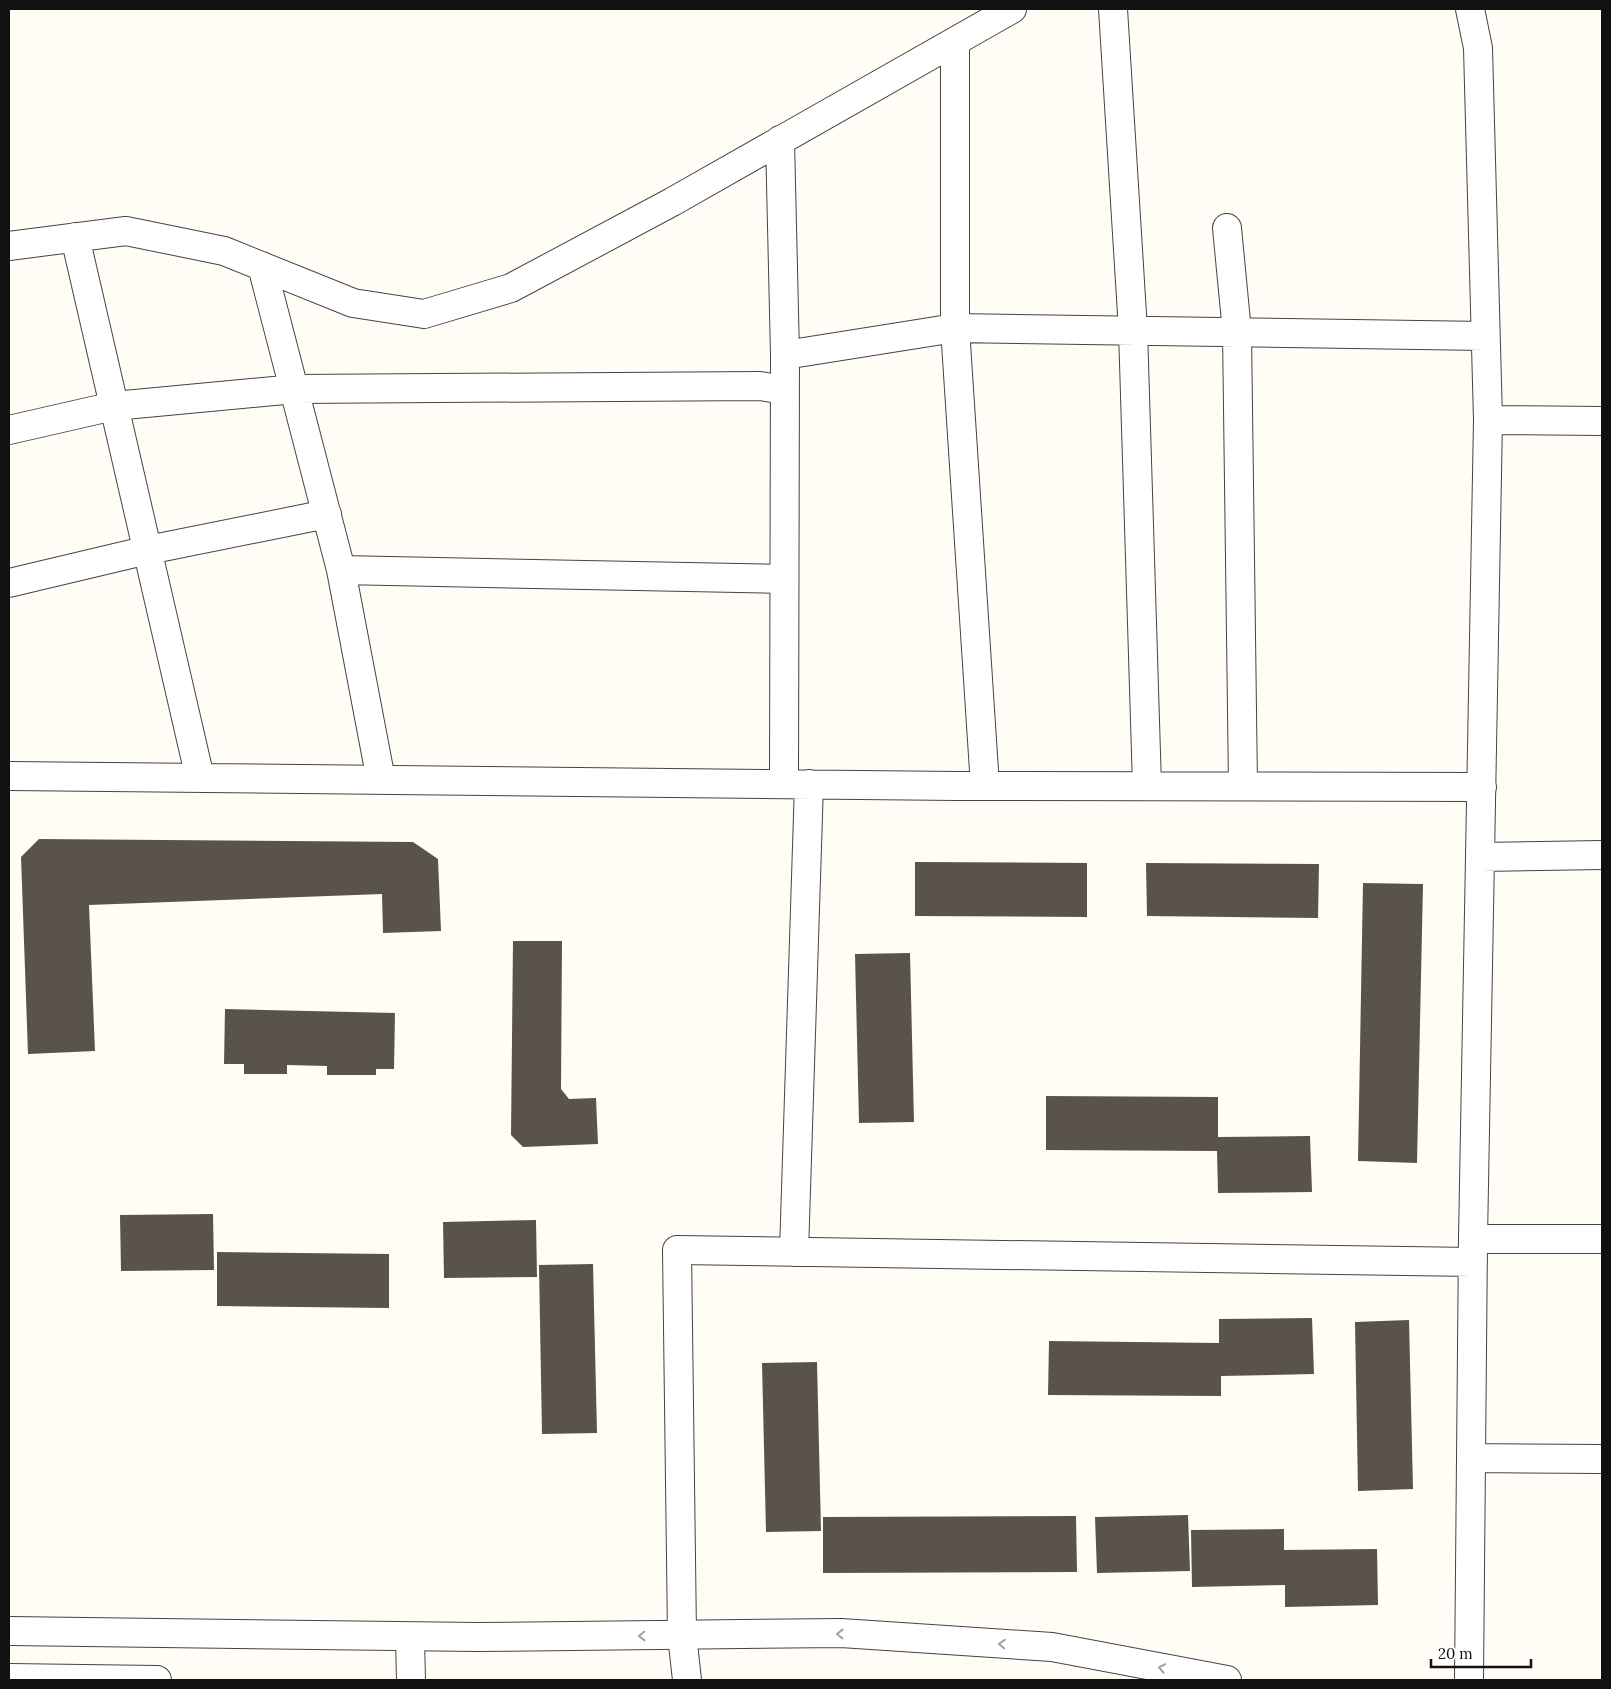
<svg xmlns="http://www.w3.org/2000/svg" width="1611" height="1689" font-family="Lora,serif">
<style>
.building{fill:#5a524d}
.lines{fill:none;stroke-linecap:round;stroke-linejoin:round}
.minor-casing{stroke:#444;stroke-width:30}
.tertiary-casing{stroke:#444;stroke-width:30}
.minor{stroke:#fff;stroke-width:28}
.tertiary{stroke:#fff;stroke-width:28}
.oneway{stroke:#a0a0a0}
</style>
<rect width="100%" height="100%" fill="#fffdf5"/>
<path class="building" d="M39 839 413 842 438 859 441 931 383 933 382 894 89 905 95 1051 28 1054 21 857Z
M915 862 1087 863V917L915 916Z
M1146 863 1319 864 1318 918 1147 916Z
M1363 883 1423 884 1417 1163 1358 1161Z
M513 941H562L561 1089 569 1099 596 1098 598 1144 523 1147 511 1135Z
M910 953 914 1122 859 1123 855 954Z
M225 1009 395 1013 394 1069H376V1075H327V1066L287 1065V1074H244V1064H224Z
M1046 1096 1218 1097V1137L1310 1136 1312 1192 1218 1193 1217 1151 1046 1150Z
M213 1214 214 1270 121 1271 120 1215Z
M536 1220 537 1277 444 1278 443 1222Z
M217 1252 389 1254V1308L217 1306Z
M593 1264 597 1433 542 1434 539 1265Z
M1312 1318 1314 1374 1221 1376V1396L1048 1395 1049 1341 1219 1343V1319Z
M1409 1320 1413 1489 1358 1491 1355 1322Z
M817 1362 821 1531 766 1532 762 1363Z
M1188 1515 1190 1571 1097 1573 1095 1517Z
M1076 1516 1077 1572 823 1573V1517Z
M1284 1529V1550L1377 1549 1378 1605 1285 1607V1585L1192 1587 1191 1530Z"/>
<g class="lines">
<defs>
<path id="minor" d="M1113 9 1133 330 1147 786
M955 42V328L985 786
M780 140 785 355 784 784
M1227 228 1237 332 1243 786
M75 237 200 778
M9 246 126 231 224 251 353 303 424 314 511 288 672 202 1012 9
M262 266 341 570 381 780
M785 355 955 328 1485 336
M1488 420 1602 421
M9 430 114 406 295 389 760 386 784 390
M341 570 784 579
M9 583 148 550 327 514
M9 776 957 786 1482 787
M1480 857 1602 855
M1473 1239H1602
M794 1252 809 784
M1471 1458 1602 1459
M410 1637 411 1680
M687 1680 682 1635 677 1250 1473 1262
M1469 1680 1473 1239 1488 420 1478 48 1470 9"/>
<path id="tertiary" d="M9 1631 477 1637 841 1633 1052 1647 1227 1680
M9 1678 157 1680"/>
</defs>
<use href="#minor" class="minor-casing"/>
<use href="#tertiary" class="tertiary-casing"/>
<use href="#minor" class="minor"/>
<use href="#tertiary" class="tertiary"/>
</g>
<defs><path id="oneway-chevron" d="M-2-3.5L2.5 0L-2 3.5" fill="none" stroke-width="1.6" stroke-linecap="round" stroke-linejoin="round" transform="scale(1.25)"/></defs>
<g class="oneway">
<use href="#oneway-chevron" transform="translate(840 1634) rotate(-179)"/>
<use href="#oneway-chevron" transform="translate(642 1636) rotate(179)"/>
<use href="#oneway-chevron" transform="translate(1002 1644) rotate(-176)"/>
<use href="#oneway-chevron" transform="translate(1162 1668) rotate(-169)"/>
</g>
<rect width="1611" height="1689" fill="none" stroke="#111111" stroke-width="20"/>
<path d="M1431 1659v8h100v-8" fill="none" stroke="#111111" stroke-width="2.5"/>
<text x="1438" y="1659" font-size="15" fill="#111111" stroke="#ffffff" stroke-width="4" paint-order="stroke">20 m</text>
</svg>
